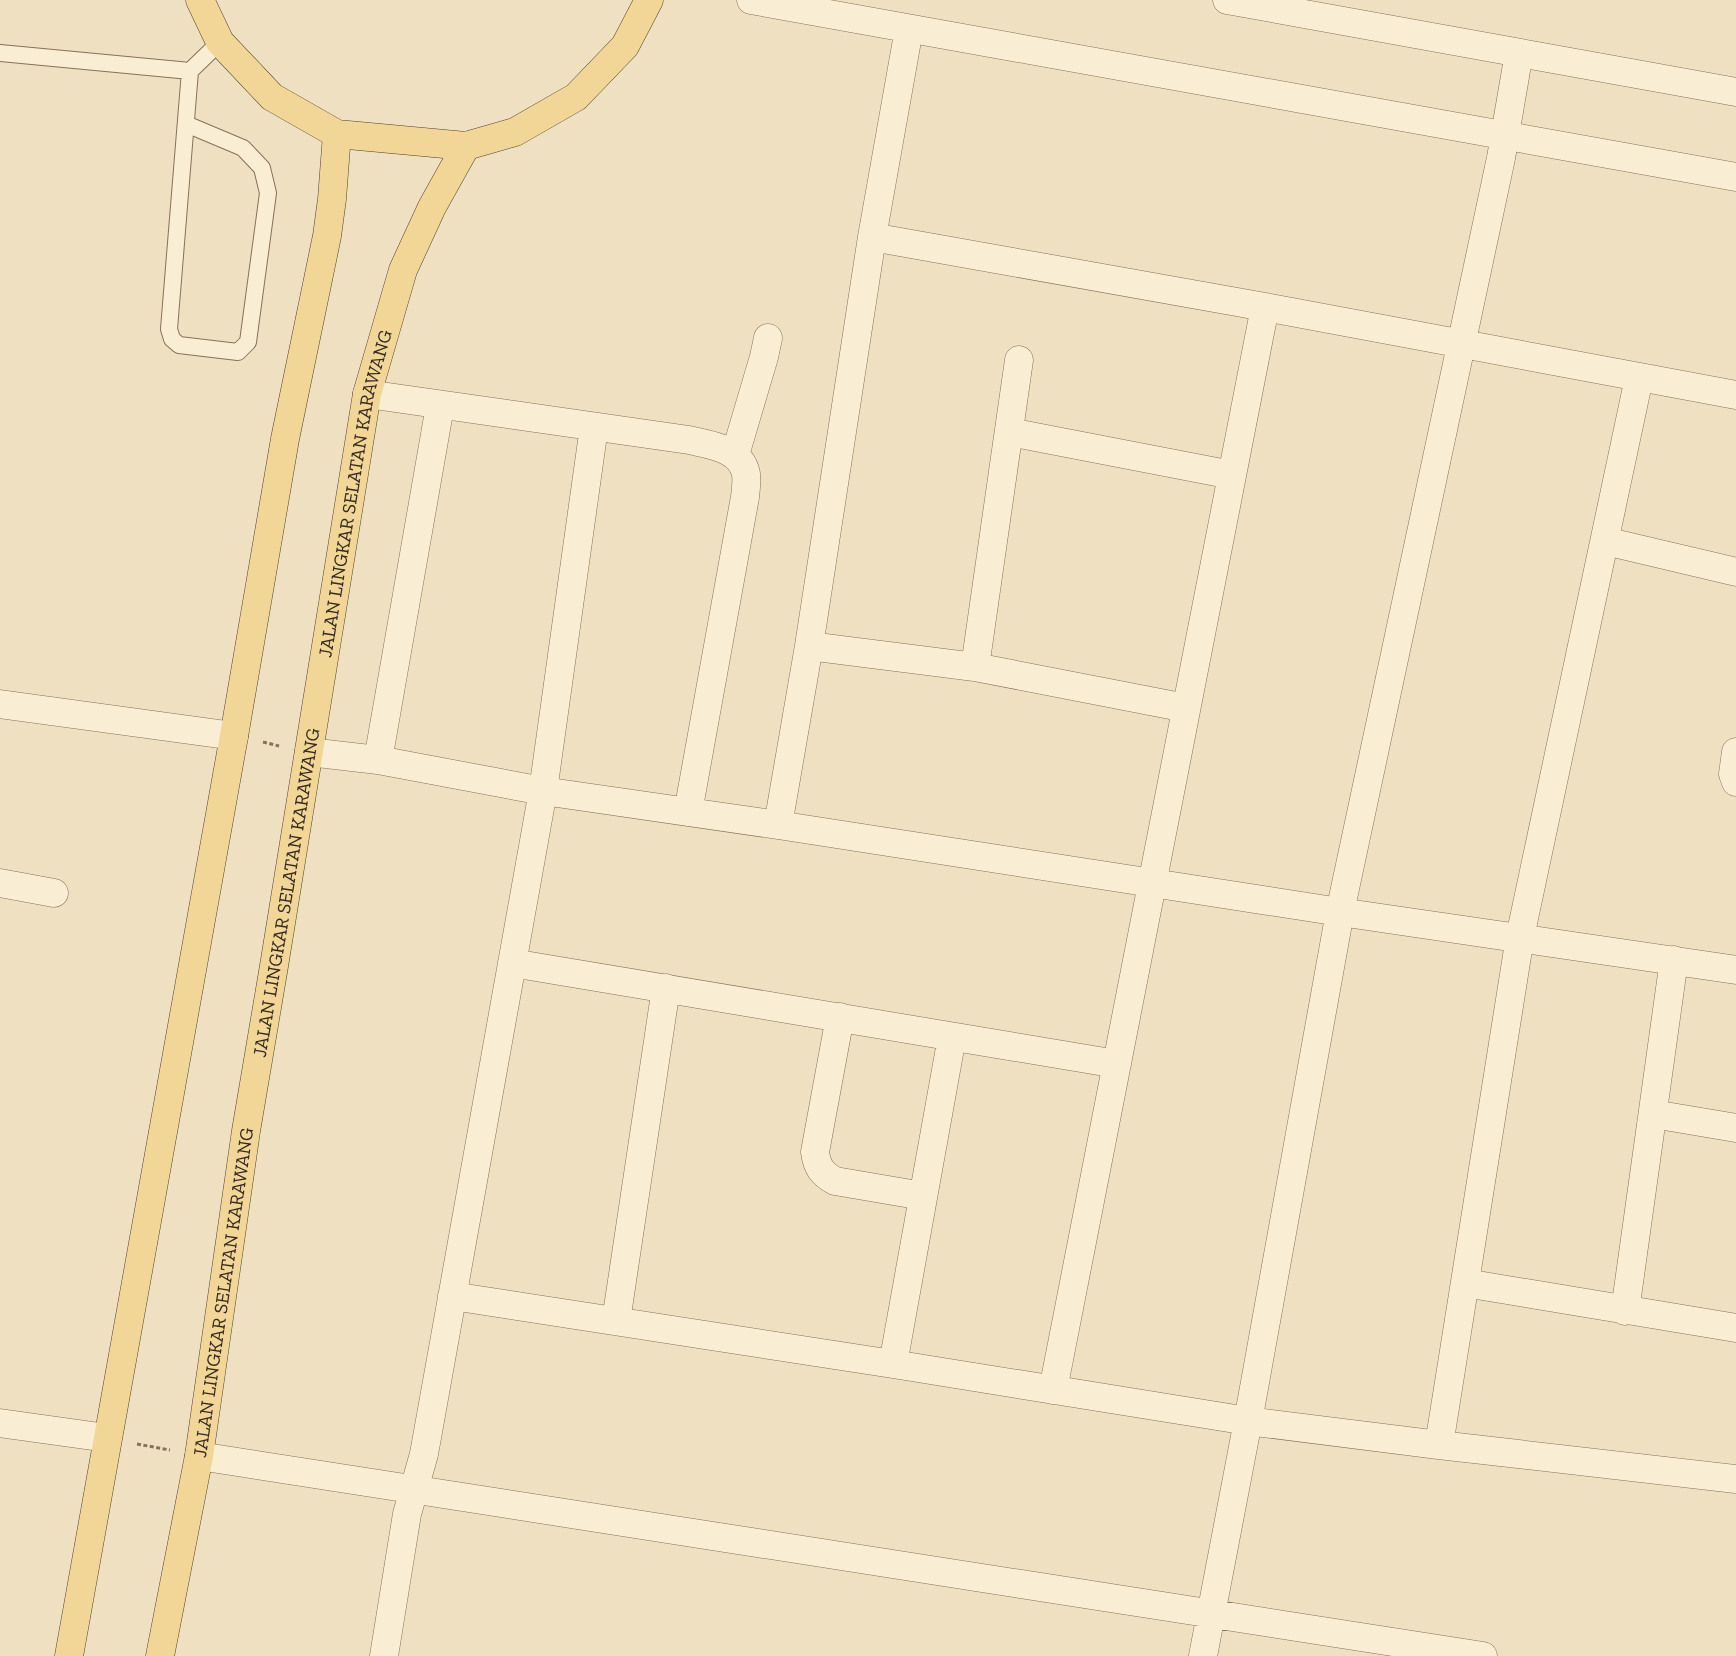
<svg xmlns="http://www.w3.org/2000/svg" width="1736" height="1656" font-family="'Zilla Slab',serif">
<style>
.lines{fill:none;stroke-linecap:round;stroke-linejoin:round}
.lane-casing{stroke:#877158;stroke-width:18}
.street-casing{stroke:#877158;stroke-width:29}
.primary-casing{stroke:#54402d;stroke-width:29}
.path{stroke:#877158;stroke-width:3;stroke-dasharray:4 2.5;stroke-linecap:butt}
.lane{stroke:#f9eed4;stroke-width:16}
.street{stroke:#f9eed4;stroke-width:28}
.primary{stroke:#f1d698;stroke-width:28}
.labels{text-anchor:middle;dominant-baseline:central;stroke-width:4;stroke-linejoin:round;paint-order:stroke}
.street-label{font-size:19px;fill:#36291d;stroke:#f5ebd0}
</style>
<rect width="100%" height="100%" fill="#eee0c1"/>
<g class="lines">
<defs>
<path id="lane" d="M0 53 190 71 220 42
M186 124 243 148 262 168 268 193 248 342 238 352 179 345 172 339 169 329 190 71"/>
<path id="street" d="M751 0 1736 177
M1227 0 1736 92
M872 237 1265 307 1736 395
M367 394 689 440C710 445 741 448 746 474 747 481 746 489 745 497L688 812
M1009 432 1232 475
M735 455 764 357 768 338
M1605 541 1736 572
M809 646 975 667 1186 708
M975 667 1019 360
M0 704 234 736
M309 752 378 760 543 791 778 825 1340 912 1736 970
M1736 752 1733 774 1736 782
M378 760 440 406
M778 825 809 646 872 237 909 29
M0 883 54 893
M512 963 1117 1064
M840 1017 815 1152C817 1167 822 1174 835 1181L923 1196
M1653 1114 1736 1128
M1465 1283 1736 1328
M452 1296 893 1364 1248 1421 1439 1445 1736 1479
M1625 1311 1674 960
M616 1321 666 988
M893 1364 952 1037
M1053 1390 1265 307
M0 1423 107 1438
M1439 1445 1520 937 1639 378
M199 1456 1483 1656
M384 1656 407 1514 424 1454 543 791 594 427
M1203 1656 1248 1421 1340 912 1501 158 1519 53"/>
<g id="primary">
<path d="M200 0 220 42 272 97 337 134 466 146 515 132 576 97 625 46 649 0"/>
<path d="M69 1656 234 736 285 439 327 236 332 199 337 134"/>
<path id="s1" d="M160 1656 199 1456 246 1131 274 966 367 394 403 270 432 207 466 146"/>
</g>
</defs>
<use href="#lane" class="lane-casing"/>
<use href="#street" class="street-casing"/>
<use href="#primary" class="primary-casing"/>
<path class="path" d="M263 742 279 746
M137 1444 170 1450"/>
<use href="#lane" class="lane"/>
<use href="#street" class="street"/>
<use href="#primary" class="primary"/>
</g>
<g class="labels">
<g class="street-label">
<text stroke="none"><textPath href="#s1" startOffset="1179">JALAN LINGKAR SELATAN KARAWANG</textPath></text>
<text stroke="none"><textPath href="#s1" startOffset="774">JALAN LINGKAR SELATAN KARAWANG</textPath></text>
<text stroke="none"><textPath href="#s1" startOffset="369">JALAN LINGKAR SELATAN KARAWANG</textPath></text>
</g>
</g>
</svg>
